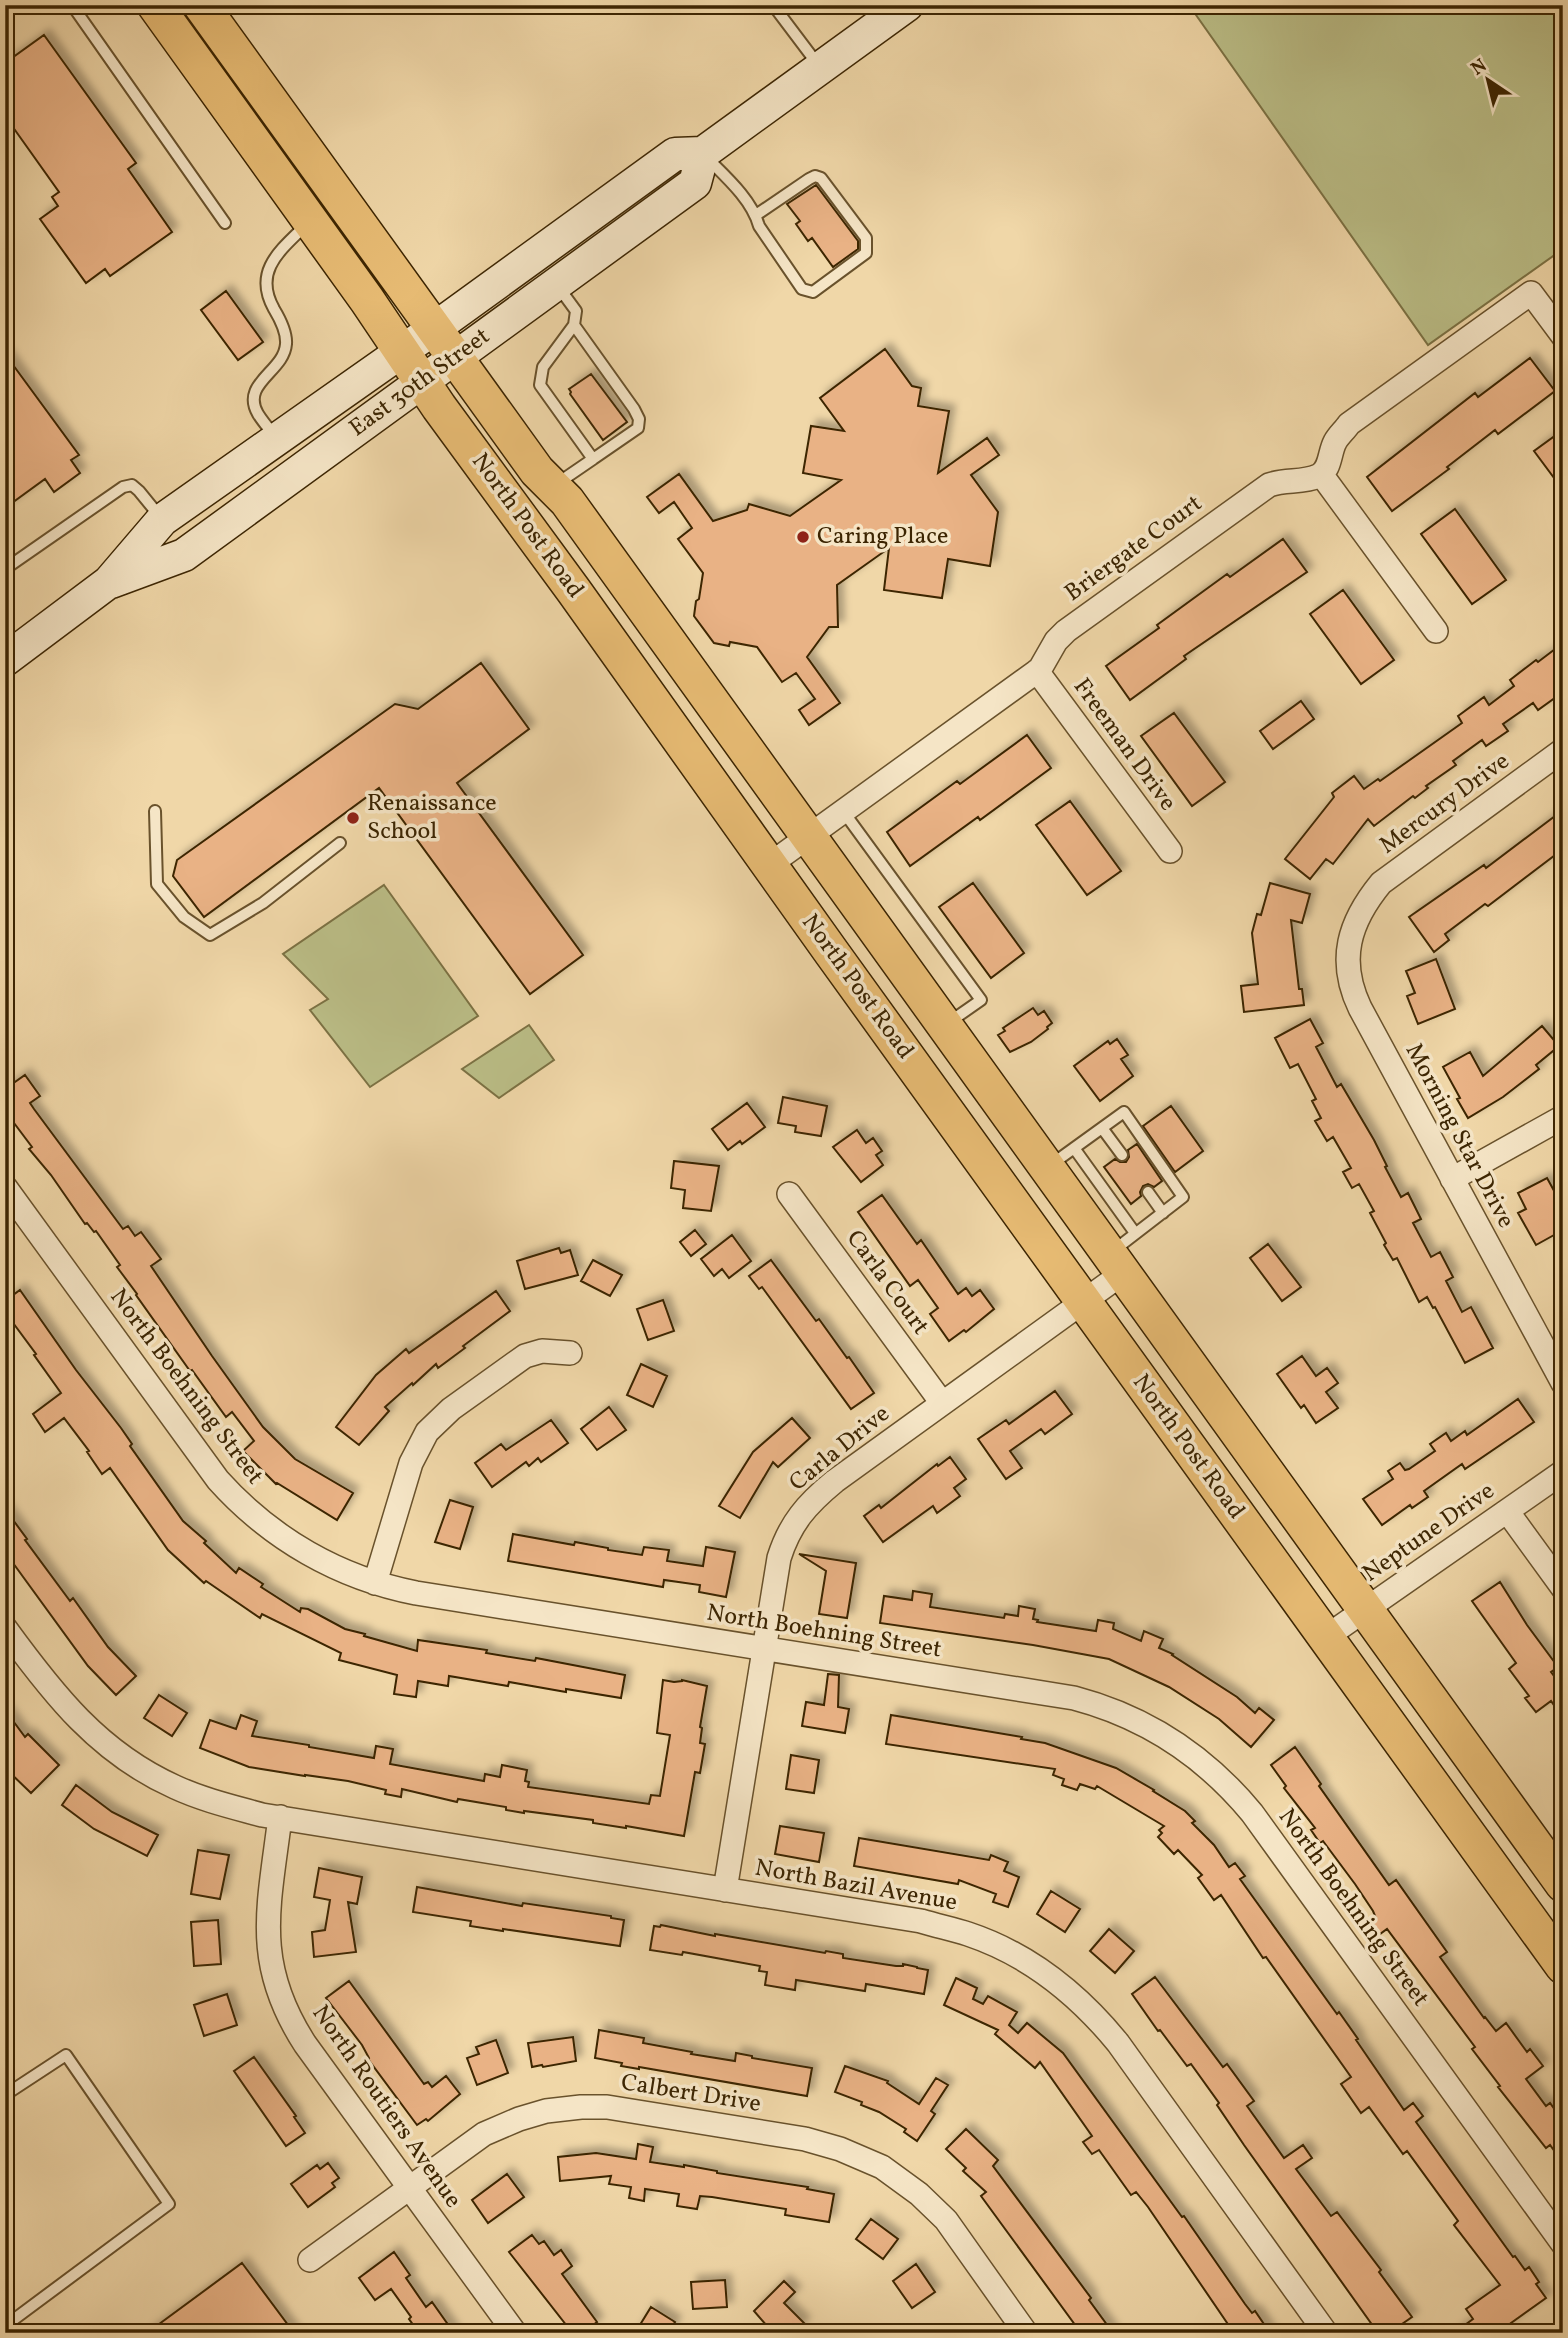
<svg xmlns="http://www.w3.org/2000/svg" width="1568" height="2338" font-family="Vollkorn,serif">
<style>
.green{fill:#bbbe87;stroke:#7c7244;stroke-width:2}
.building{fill:#e9b285;stroke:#3c2502;stroke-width:2;filter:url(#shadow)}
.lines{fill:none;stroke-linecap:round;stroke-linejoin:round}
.service-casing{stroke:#69522c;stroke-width:14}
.minor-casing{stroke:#69522c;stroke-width:26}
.secondary-casing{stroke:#3c2502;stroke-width:35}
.primary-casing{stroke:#3c2502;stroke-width:38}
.service{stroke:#f5e5c6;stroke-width:10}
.minor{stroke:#f5e5c6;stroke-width:23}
.secondary{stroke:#f5e5c6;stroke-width:32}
.primary{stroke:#e8bc74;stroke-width:35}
.poi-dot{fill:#8f2418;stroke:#f5e5c6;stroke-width:2.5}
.labels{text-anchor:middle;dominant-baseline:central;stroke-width:7;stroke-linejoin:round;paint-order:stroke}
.street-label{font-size:24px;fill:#3c2502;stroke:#f5e5c6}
.poi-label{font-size:24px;fill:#3c2502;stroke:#f5e5c6;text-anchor:start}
</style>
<defs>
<filter id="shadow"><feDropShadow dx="6" dy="-6" stdDeviation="3.5" flood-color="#0004"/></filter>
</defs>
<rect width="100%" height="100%" fill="#f0d7a8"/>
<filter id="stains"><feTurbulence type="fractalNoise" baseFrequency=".00286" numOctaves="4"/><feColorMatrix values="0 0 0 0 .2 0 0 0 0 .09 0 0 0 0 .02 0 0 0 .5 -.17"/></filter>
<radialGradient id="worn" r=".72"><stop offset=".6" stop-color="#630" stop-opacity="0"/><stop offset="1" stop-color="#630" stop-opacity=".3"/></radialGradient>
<path class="green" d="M1189 5H1563V249L1428 345Z
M384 885 478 1016 370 1087 310 1010 328 999 283 954Z
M529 1025 554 1060 499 1098 462 1069Z"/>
<path class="building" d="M44 35 136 163 128 169 172 232 110 276 105 269 86 283 40 219 58 206 52 197 59 192 5 116V63Z
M816 185 858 241V249L833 267 812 238 808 241 796 224 800 221 787 204Z
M226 291 263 342 238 360 201 310Z
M885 349 912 386 921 388 918 406 949 411 938 473 987 438 999 455 971 475 998 512 990 566 948 559 942 598 884 590 889 548 837 585 838 627H829L807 657 840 703 809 725 799 710 815 699 796 673 782 682 757 647 730 642 729 646 714 643 694 616 696 601 699 599 703 573 678 539 692 528 674 502 659 513 647 497 679 474 713 521 747 510 749 504 790 516 841 480 803 473 811 426 844 431 820 398Z
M5 354 79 455 71 460 80 473 54 492 45 479 5 508Z
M1530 358 1555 391 1498 434 1495 430 1447 467 1449 469 1392 511 1367 477 1475 393 1478 397Z
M591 374 627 422 603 440 570 394 571 392 569 389Z
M1563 430V490L1534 451Z
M1455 509 1506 580 1472 604 1421 534Z
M1283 539 1307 572 1184 656 1186 659 1130 700 1106 666 1159 628 1157 625 1227 574 1230 577Z
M1343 590 1394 660 1361 684 1310 614Z
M1563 643V692L1538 710 1533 703 1503 724 1508 731 1486 746 1482 740 1453 761 1456 765 1426 786 1428 788 1415 798 1413 796 1374 826 1368 819 1333 864 1326 859 1310 879 1285 859 1334 797 1332 793 1354 776 1364 789 1378 779 1380 781 1462 723 1458 716 1484 697 1489 705 1514 686 1510 680 1536 660 1538 662Z
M481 663 529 729 457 783 583 955 530 994 379 788 204 917 173 876 177 860 395 704 418 709Z
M1301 701 1314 719 1273 749 1260 731Z
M1174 713 1225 782 1192 806 1141 736Z
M1027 735 1051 768 980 820 978 817 910 866 887 832 957 781 960 784Z
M1070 801 1121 871 1087 895 1036 825Z
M1563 810V849L1488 906 1485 904 1445 934 1449 940 1434 952 1409 917 1484 865 1486 868Z
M973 883 1024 953 991 978 939 907Z
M1270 883 1310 894 1302 923 1291 920 1299 989H1302L1304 1005 1244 1012 1241 986 1258 984 1252 933 1257 914 1261 915Z
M1436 959 1455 1009 1418 1024 1407 996 1415 993 1406 971Z
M1033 1008 1038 1015 1044 1011 1052 1023 1047 1027 1048 1029 1031 1042 1010 1052 998 1035 1005 1031 1003 1028Z
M1310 1019 1323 1043 1316 1047 1337 1087 1341 1084 1374 1140 1387 1166 1385 1167 1401 1197 1408 1193 1421 1219 1413 1223 1431 1257 1440 1252 1453 1277 1446 1281 1462 1312 1471 1307 1493 1348 1465 1363 1435 1307 1433 1308 1427 1297 1419 1302 1397 1258 1393 1260 1384 1245 1386 1243 1370 1213 1374 1211 1359 1184 1352 1188 1343 1172 1351 1168 1333 1137 1327 1141 1315 1121 1321 1118 1312 1101 1316 1099 1298 1064 1290 1068 1275 1038Z
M1542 1026 1559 1046 1536 1065 1539 1069 1503 1097 1468 1118 1457 1099 1460 1098 1443 1067 1470 1052 1483 1076Z
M1117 1039 1128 1055 1121 1059 1133 1076 1100 1101 1074 1066 1108 1041 1110 1044Z
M25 1075 40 1096 30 1103 34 1109 123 1229 128 1226 135 1236 141 1232 161 1259 151 1266 212 1356 263 1427 295 1459 353 1493 337 1520 277 1483 276 1484 243 1451 254 1441 232 1412 226 1417 192 1370 190 1371 136 1295 137 1294 117 1267 120 1265 96 1231 94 1232 87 1223 85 1224 51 1175 29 1149 32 1147 5 1111V1089Z
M783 1097 827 1106 821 1136 795 1132 796 1126 778 1123Z
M747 1103 765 1127 742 1144 740 1141 728 1150 712 1129Z
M1171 1106 1203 1151 1175 1172 1143 1126Z
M857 1130 866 1143 873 1138 882 1151 876 1155 883 1165 861 1182 833 1147Z
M1137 1144 1162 1181 1154 1187 1148 1184 1143 1186 1140 1192 1141 1196 1131 1204 1104 1167 1115 1159 1120 1162H1126L1129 1157 1128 1150Z
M674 1161 719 1166 711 1211 683 1208 685 1190 671 1188Z
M1547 1178 1563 1207V1230L1536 1245 1518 1213 1526 1209 1518 1193Z
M882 1195 917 1244 921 1240 958 1294 966 1288 972 1296 980 1290 994 1309 966 1332 964 1330 949 1341 930 1314 938 1308 918 1280 910 1286 858 1212Z
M695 1230 706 1244 691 1256 680 1242Z
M732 1235 751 1261 729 1278 722 1269 714 1276 701 1259Z
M1268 1244 1301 1287 1282 1301 1250 1258Z
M559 1248 561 1253 570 1250 578 1275 525 1289 517 1261Z
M593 1260 622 1275 610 1296 581 1281Z
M771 1260 816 1321 819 1319 847 1358 849 1357 874 1393 851 1409 762 1287 759 1289 749 1276Z
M20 1290 76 1370 121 1428 132 1444 130 1446 183 1521 206 1541 204 1543 236 1573 239 1568 263 1584 261 1587 300 1612 301 1608 308 1609 345 1629 365 1634 364 1636 417 1651 418 1640 487 1650 486 1653 535 1661 536 1658 625 1675 621 1698 566 1689V1692L509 1682 508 1686 449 1676 448 1686 418 1681 416 1697 394 1694 397 1675 339 1660 341 1653 262 1614 260 1618 206 1581 204 1583 168 1550 110 1468 102 1474 87 1452 89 1451 64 1418 45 1432 33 1414 61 1393 34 1355 36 1354 5 1312V1301Z
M496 1291 510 1311 463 1346 465 1348 438 1368 436 1364 413 1385 412 1383 385 1407 389 1411 359 1445 336 1427 376 1375 406 1349 409 1353Z
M663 1300 674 1331 648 1340 637 1309Z
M1302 1356 1316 1376 1327 1368 1338 1383 1326 1392 1338 1408 1316 1423 1304 1405 1301 1408 1277 1374Z
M641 1364 667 1376 653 1407 627 1395Z
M1055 1391 1072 1414 1045 1434 1041 1429 1010 1451 1022 1468 1006 1479 978 1439 1006 1420 1009 1424Z
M1518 1399 1534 1422 1465 1469 1462 1464 1424 1491 1428 1497 1412 1508 1410 1505 1382 1525 1363 1499 1393 1479 1388 1471 1400 1463 1405 1470 1409 1469 1435 1451 1430 1444 1446 1433 1451 1441 1465 1431 1467 1435Z
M609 1407 626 1430 597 1450 581 1429Z
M792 1418 810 1438 778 1467 773 1462 740 1518 719 1506 753 1452Z
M551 1420 568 1443 541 1462 538 1458 529 1466 526 1462 492 1487 475 1463 501 1444 506 1450Z
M950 1457 966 1479 954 1488 960 1496 937 1513 933 1506 883 1542 864 1516 879 1505 881 1508 937 1464 938 1466Z
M450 1500 473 1507 460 1549 435 1542Z
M5 1509 27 1539 25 1540 70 1601 73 1598 108 1647 136 1676 116 1695 88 1666 5 1552Z
M513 1534 574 1545 575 1542 608 1548V1550L642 1555 644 1547 669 1550 667 1561 703 1566 706 1547 735 1552 726 1597 699 1592 700 1585 664 1580 663 1587 508 1561Z
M799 1554 856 1563 847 1618 819 1614 826 1571Z
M1500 1582 1527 1625 1558 1667 1551 1672 1563 1688V1718L1551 1701 1536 1712 1525 1698 1529 1696 1509 1669 1516 1663 1472 1601Z
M913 1591 932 1594 930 1607 1004 1618 1005 1614 1018 1616 1019 1606 1035 1609 1033 1619 1038 1620 1037 1622 1096 1631 1098 1620 1114 1623 1113 1629 1141 1641 1144 1631 1163 1639 1159 1648 1173 1654 1172 1655 1237 1697 1255 1713 1259 1708 1274 1720 1251 1747 1219 1719 1169 1687 1109 1659 1033 1645 880 1623 884 1596 912 1600Z
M828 1674 839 1675 838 1707 849 1709 845 1733 802 1726 806 1702 824 1705Z
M663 1680 674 1682 682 1681V1680L707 1686 700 1727 702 1728 700 1743 705 1744 700 1773 695 1772 684 1836 626 1826V1828L593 1823V1820L524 1811V1813L506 1810V1807L458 1799 457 1802 402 1789 401 1797 385 1794 386 1790 348 1781 305 1775V1776L249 1767 200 1748 210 1720 236 1729 241 1715 257 1721 252 1736 309 1745V1747L374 1758 376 1746 393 1749 390 1764 484 1781 485 1774 500 1777 502 1765 527 1770 525 1781 529 1782 528 1787 649 1804 651 1795 660 1796 670 1735 657 1733Z
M159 1695 187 1713 172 1736 144 1718Z
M5 1710 25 1737 28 1734 59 1765 31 1793 5 1768Z
M891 1715 1022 1737 1021 1739 1045 1743 1116 1768 1154 1790 1153 1791 1185 1811 1195 1821 1192 1823 1214 1845 1229 1867 1235 1863 1245 1876 1240 1879 1337 2014 1339 2012 1358 2039 1356 2040 1404 2110 1413 2103 1423 2116 1416 2122 1513 2257 1515 2256 1525 2270 1529 2267 1539 2282 1536 2284 1546 2298 1497 2333H1454L1473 2319 1466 2309 1500 2285 1454 2225 1458 2221 1407 2151 1403 2154 1369 2107 1361 2113 1341 2084 1351 2077 1266 1957 1263 1958 1221 1895 1214 1900 1198 1878 1202 1875 1178 1850 1174 1854 1158 1837 1162 1833 1159 1830 1164 1826 1097 1786 1095 1789 1080 1784 1077 1790 1062 1785 1064 1779 1053 1775 1055 1769 886 1744Z
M1295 1747 1321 1784 1319 1786 1389 1885 1396 1880 1447 1952 1440 1957 1484 2018 1485 2017 1496 2031 1506 2023 1527 2052 1530 2049 1543 2066 1526 2079 1546 2106 1550 2103 1563 2121V2163L1550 2145 1546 2148 1498 2087 1500 2086 1472 2049 1475 2047 1387 1929 1380 1934 1371 1921 1376 1918 1373 1911 1355 1884 1323 1841 1320 1843 1311 1830 1315 1828 1284 1788 1286 1786 1271 1765Z
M791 1755 819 1760 814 1793 786 1789Z
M76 1785 112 1812 158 1835 147 1856 94 1829 62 1805Z
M780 1826 824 1833 819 1862 775 1854Z
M859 1838 989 1860 991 1855 1008 1862 1004 1871 1019 1877 1008 1907 993 1902 996 1894 959 1880 958 1884 854 1866Z
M198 1850 229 1855 220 1899 191 1894Z
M319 1868 362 1877 357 1904 348 1902 356 1952 314 1957 312 1932 325 1930 330 1900 314 1897Z
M417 1887 522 1906 523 1903 611 1916V1918L624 1920 620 1946 503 1929V1931L470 1926 471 1921 413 1912Z
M1051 1891 1080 1909 1065 1932 1037 1914Z
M218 1920 221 1964 194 1966 191 1922Z
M661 1925 715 1936V1934L825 1953 826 1951 843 1954V1958L896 1966H903V1964L917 1967V1968L928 1970 924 1994 866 1984 865 1991 796 1980 795 1990 765 1985 767 1972 759 1971 760 1966 683 1952 682 1955 650 1950 654 1926 660 1927Z
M1109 1929 1134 1951 1115 1973 1090 1951Z
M1155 1977 1223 2067 1227 2064 1254 2101 1247 2106 1284 2158 1303 2145 1312 2158 1296 2169 1331 2216 1337 2212 1381 2270 1379 2272 1412 2317 1389 2333H1378L1244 2145 1217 2105 1219 2103 1191 2064 1187 2066 1160 2030 1158 2031 1132 1994Z
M956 1978 977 1988 973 1999 983 2004 988 1996 1017 2012 1009 2025 1018 2033 1027 2023 1063 2053 1182 2217 1184 2216 1245 2304 1252 2313 1255 2311 1270 2333H1234L1148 2207 1136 2192 1131 2195 1099 2150 1092 2154 1083 2142 1092 2136 1040 2062 1035 2068 995 2034 998 2030 944 2005Z
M349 1981 424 2084 428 2082 432 2087 446 2076 460 2094 428 2121 426 2119 417 2125 368 2059 369 2058 362 2045 326 1998Z
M227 1994 237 2025 204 2036 194 2005Z
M599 2030 644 2038 643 2043 692 2052 691 2054 735 2061 736 2053 752 2056V2058L812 2068 807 2096 639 2067V2069L621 2066 622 2063 595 2058Z
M573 2037 576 2061 543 2067 542 2065 532 2067 528 2043Z
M496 2040 508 2073 477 2085 467 2058 479 2054 476 2047Z
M254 2057 296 2116 294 2117 305 2133 286 2146 234 2071Z
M845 2066 888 2081 887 2083 919 2104 936 2078 948 2085 931 2111 935 2114 917 2141 904 2132 906 2129 879 2112 861 2105 862 2102 835 2092Z
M966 2129 998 2160 993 2166 1091 2298 1089 2300 1113 2333H1081L981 2196 986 2192 963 2171 966 2168 946 2149Z
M638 2144 653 2147 650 2162 684 2167V2165L717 2171V2173L808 2187 807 2189 834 2194 829 2222 785 2215 786 2209 712 2197 700 2196 697 2209 677 2206 679 2194 645 2189 644 2201 629 2198 631 2187 609 2184 611 2176 560 2181 558 2157 596 2153 636 2159Z
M328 2163 339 2178 332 2183 335 2187 308 2207 291 2184 317 2165 320 2169Z
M507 2174 524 2197 488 2223 472 2200Z
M871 2219 898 2239 883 2259 856 2239Z
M532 2235 539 2244 544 2241 554 2255 561 2250 572 2266 562 2274 597 2322 583 2333H575L569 2325 567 2326 509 2252Z
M394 2252 410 2275 406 2278 426 2307 432 2302 454 2333H419L409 2319 411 2317 391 2289 375 2300 359 2278Z
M242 2263 294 2333H147Z
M916 2264 935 2292 912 2308 893 2281Z
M725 2280 727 2307 693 2309 691 2282Z
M784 2281 795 2292 784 2303 804 2323 794 2333H773L754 2311Z
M651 2307 675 2322 668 2333H635Z"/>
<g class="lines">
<defs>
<path id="service" d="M72 5 225 223
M773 5 819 66
M707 158C726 177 752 200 759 226L802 289 813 292 866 253V238L821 178 815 176 809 179 756 215
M574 325 634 409 639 419 638 428 593 459
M275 436C269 429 263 422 258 414 240 383 284 372 286 344 287 332 280 319 274 309 252 270 282 249 308 223
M555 485 593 459 540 385 543 367 574 325 576 311 557 285
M5 569 123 487 132 485 139 491 161 518
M155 811 157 884 184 917 210 935 263 903 340 843
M843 811 981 1000 948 1023
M1102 1128 1122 1155
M1074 1148 1135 1233
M1052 1164 1124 1112 1183 1197 1113 1251
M1148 1192 1163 1213
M5 2095 66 2055 169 2204 5 2326"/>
<path id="minor" d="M1321 474 1436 631
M1037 671 1170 851
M1563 750 1381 883C1349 922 1337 960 1360 1008L1563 1383
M769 865 1040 669 1056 641 1066 631 1269 485C1285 479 1303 483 1318 476 1331 470 1329 453 1335 442 1338 436 1345 430 1349 424L1531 293 1563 336
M1452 1179 1563 1117
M5 1187 218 1480C271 1539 339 1578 416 1593L1074 1698C1146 1717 1205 1756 1252 1813L1563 2244
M789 1194 942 1403
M1507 1511 1563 1588
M375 1583 411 1463 427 1432 451 1409 525 1356 542 1351 570 1353
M5 1628C53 1694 99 1753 175 1787 203 1800 233 1807 262 1815L921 1921C937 1926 953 1929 968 1934 1028 1954 1078 1994 1118 2043L1326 2333
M1326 1637 1563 1472
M280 1817C269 1907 252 1962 305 2044L515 2333
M725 1890 779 1558C790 1523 807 1504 835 1481L1123 1273
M310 2260 484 2134 519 2119 546 2111 581 2107H607L805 2139 840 2149 882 2167 919 2194 946 2220 1026 2333"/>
<path id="secondary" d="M111 582 184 555 695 183 703 153
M5 660 109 582 162 520 435 328 675 154 703 153 907 5"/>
<path id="primary" d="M155 5 367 300 439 407 574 591 832 953 1563 1966
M201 5 537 471 567 501 1563 1884"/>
</defs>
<use href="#service" class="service-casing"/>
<use href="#minor" class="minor-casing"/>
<use href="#secondary" class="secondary-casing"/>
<use href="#primary" class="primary-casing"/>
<use href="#service" class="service"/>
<use href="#minor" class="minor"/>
<use href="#secondary" class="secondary"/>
<use href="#primary" class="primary"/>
</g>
<g class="poi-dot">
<circle cx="803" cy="537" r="7"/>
<circle cx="353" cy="818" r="7"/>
</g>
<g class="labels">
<g class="street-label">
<text transform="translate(420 383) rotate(-36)">East 30th Street</text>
<text transform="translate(527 526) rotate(54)">North Post Road</text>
<text transform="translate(1134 549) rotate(-36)">Briergate Court</text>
<text transform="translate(1124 745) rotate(54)">Freeman Drive</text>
<text transform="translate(1445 804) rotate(-36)">Mercury Drive</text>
<text transform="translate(857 987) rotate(54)">North Post Road</text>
<text transform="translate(1459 1136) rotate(62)">Morning Star Drive</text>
<text transform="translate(887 1283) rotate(54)">Carla Court</text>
<text transform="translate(186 1387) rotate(53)">North Boehning Street</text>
<text transform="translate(1188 1447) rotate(54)">North Post Road</text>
<text transform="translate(840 1449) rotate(-39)">Carla Drive</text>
<text transform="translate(1429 1533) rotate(-35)">Neptune Drive</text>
<text transform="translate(824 1632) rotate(9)">North Boehning Street</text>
<text transform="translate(856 1886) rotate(10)">North Bazil Avenue</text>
<text transform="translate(1353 1908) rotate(54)">North Boehning Street</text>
<text transform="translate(691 2094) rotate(9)">Calbert Drive</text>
<text transform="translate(386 2107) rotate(55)">North Routiers Avenue</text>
</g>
<g class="poi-label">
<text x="817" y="537">Caring Place</text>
<text x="367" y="804">Renaissance<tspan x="367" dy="28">School</tspan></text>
</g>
</g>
<rect width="1568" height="2338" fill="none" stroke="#f0d7a8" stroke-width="28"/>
<rect x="7" y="7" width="1554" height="2324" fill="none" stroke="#3c2502" stroke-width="3.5"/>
<rect x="14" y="14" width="1540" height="2310" fill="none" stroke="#3c2502" stroke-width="2"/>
<g transform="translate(1488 80) rotate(325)" stroke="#f5e5c6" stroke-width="5" paint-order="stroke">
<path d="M0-5L12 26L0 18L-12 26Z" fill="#3c2502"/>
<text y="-10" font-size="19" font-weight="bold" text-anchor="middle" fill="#3c2502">N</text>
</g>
<rect width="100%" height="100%" filter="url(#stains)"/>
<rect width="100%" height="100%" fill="url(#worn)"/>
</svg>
